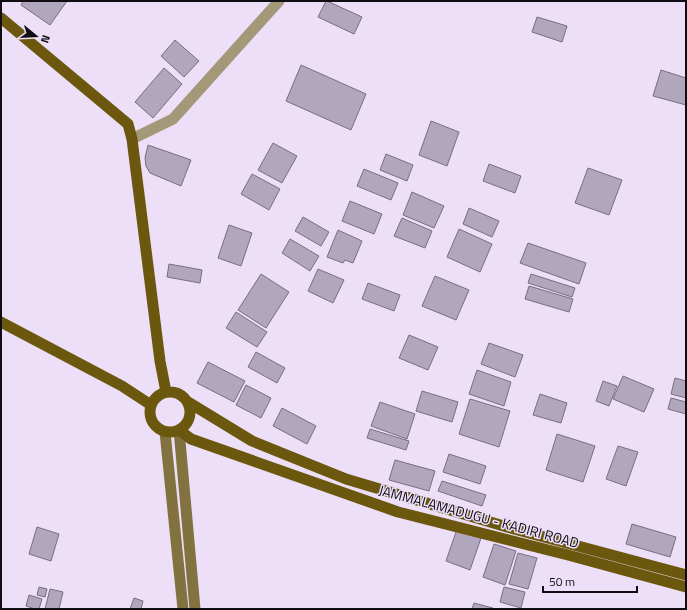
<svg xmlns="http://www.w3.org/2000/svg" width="687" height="610" font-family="'Titillium Web',sans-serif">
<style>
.building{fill:#b0a6bd;stroke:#786e84}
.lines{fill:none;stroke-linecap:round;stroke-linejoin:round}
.tertiary{stroke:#a39877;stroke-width:11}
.secondary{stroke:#827240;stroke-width:11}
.primary{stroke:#6b570d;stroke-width:11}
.labels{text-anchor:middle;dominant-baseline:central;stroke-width:3;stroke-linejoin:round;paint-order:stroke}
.street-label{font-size:14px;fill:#100c13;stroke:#ecdff7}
</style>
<rect width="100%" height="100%" fill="#ecdff7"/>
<path class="building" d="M23 1H67L50 25 21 5Z
M326 1H327L362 17 354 34 318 17Z
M537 17 567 26 562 42 532 32Z
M175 40 199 61 184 77 161 56Z
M301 65 366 94 351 130 286 101Z
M164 68 182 84 153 118 135 102Z
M661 70 686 78V105L653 96Z
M431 121 459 132 447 166 419 155Z
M273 143 297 156 282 183 258 170Z
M148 145 191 160 181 186 150 173 146 166 145 158Z
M386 154 413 165 407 181 380 170Z
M489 164 521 176 515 193 483 181Z
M588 168 622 180 609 215 575 203Z
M364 169 398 183 391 200 357 186Z
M252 174 280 189 269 210 241 194Z
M412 192 444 206 434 228 403 215Z
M350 201 382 214 374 234 342 221Z
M469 208 499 221 492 237 463 224Z
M303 217 329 232 321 246 295 231Z
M402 218 432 231 425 248 394 236Z
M229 225 252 233 241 266 218 258Z
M459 229 492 244 480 272 447 257Z
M338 230 362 241 353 263 345 260 343 263 327 257Z
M290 239 319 256 310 271 282 253Z
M528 243 586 263 579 284 520 263Z
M169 264 202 270 200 283 167 277Z
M318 269 344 280 333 303 308 291Z
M261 274 289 292 266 328 238 310Z
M531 274 575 288 572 297 528 283Z
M435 276 469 290 456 320 422 306Z
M368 283 400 295 394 311 362 299Z
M529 286 573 299 569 312 525 299Z
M236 312 267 332 257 347 226 328Z
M409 335 438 347 428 370 399 358Z
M489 343 523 355 515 377 481 364Z
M256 352 285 368 277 383 248 367Z
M208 362 245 381 234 402 197 383Z
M477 370 511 382 504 406 469 394Z
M623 376 654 389 644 412 613 399Z
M675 378 686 381V398L671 394Z
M603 381 617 386 609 406 596 401Z
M246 385 271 398 261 418 236 405Z
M422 391 458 402 452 422 416 411Z
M540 394 567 403 561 423 533 415Z
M671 398 686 402V414L668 409Z
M470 399 510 411 499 447 459 434Z
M380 402 415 414 407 439 371 426Z
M282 408 316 426 307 444 273 426Z
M370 429 409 441 406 450 367 438Z
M557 434 595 446 583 482 546 470Z
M618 446 638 452 626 486 606 479Z
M449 454 486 466 480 484 443 472Z
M395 460 435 471 429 491 389 480Z
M442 481 486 495 482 506 438 491Z
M632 524 676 537 670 557 626 544Z
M37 527 59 534 51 561 29 554Z
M457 529 481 538 470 570 446 561Z
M494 544 516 551 505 585 483 577Z
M518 553 537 558 528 589 509 584Z
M39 587 47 589 45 597 37 595Z
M504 587 525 592 521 608 500 602Z
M50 589 63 592 59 609H45Z
M29 595 42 599 39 609H35L26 606Z
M134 598 143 601 141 609H130Z
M474 603 493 608V609H472Z"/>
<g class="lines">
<path class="tertiary" d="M132 139 173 119 279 1"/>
<path class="secondary" d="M179 430 195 609
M165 432 183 609"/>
<path class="primary" d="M1 18 128 124 132 139 160 361 166 392
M1 322 122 386 151 405
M150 412a20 20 0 1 1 40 0a20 20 0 1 1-40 0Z
M188 402 252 441 346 479 507 527 686 575
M179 430 191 439 398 512 568 555 686 587"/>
</g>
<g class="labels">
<g class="street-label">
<text transform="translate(479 516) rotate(15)">JAMMALAMADUGU - KADIRI ROAD</text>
</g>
</g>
<rect width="687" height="610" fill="none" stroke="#100c13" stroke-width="4"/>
<g transform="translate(36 36) rotate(108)" stroke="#ecdff7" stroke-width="3" paint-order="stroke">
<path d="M0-3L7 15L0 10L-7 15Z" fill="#100c13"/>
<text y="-6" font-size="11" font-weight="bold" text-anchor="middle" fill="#100c13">N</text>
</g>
<path d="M543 586v6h94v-6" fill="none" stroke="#100c13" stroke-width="2"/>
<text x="549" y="586" font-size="12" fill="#100c13" stroke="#ecdff7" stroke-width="3" paint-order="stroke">50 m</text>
</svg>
